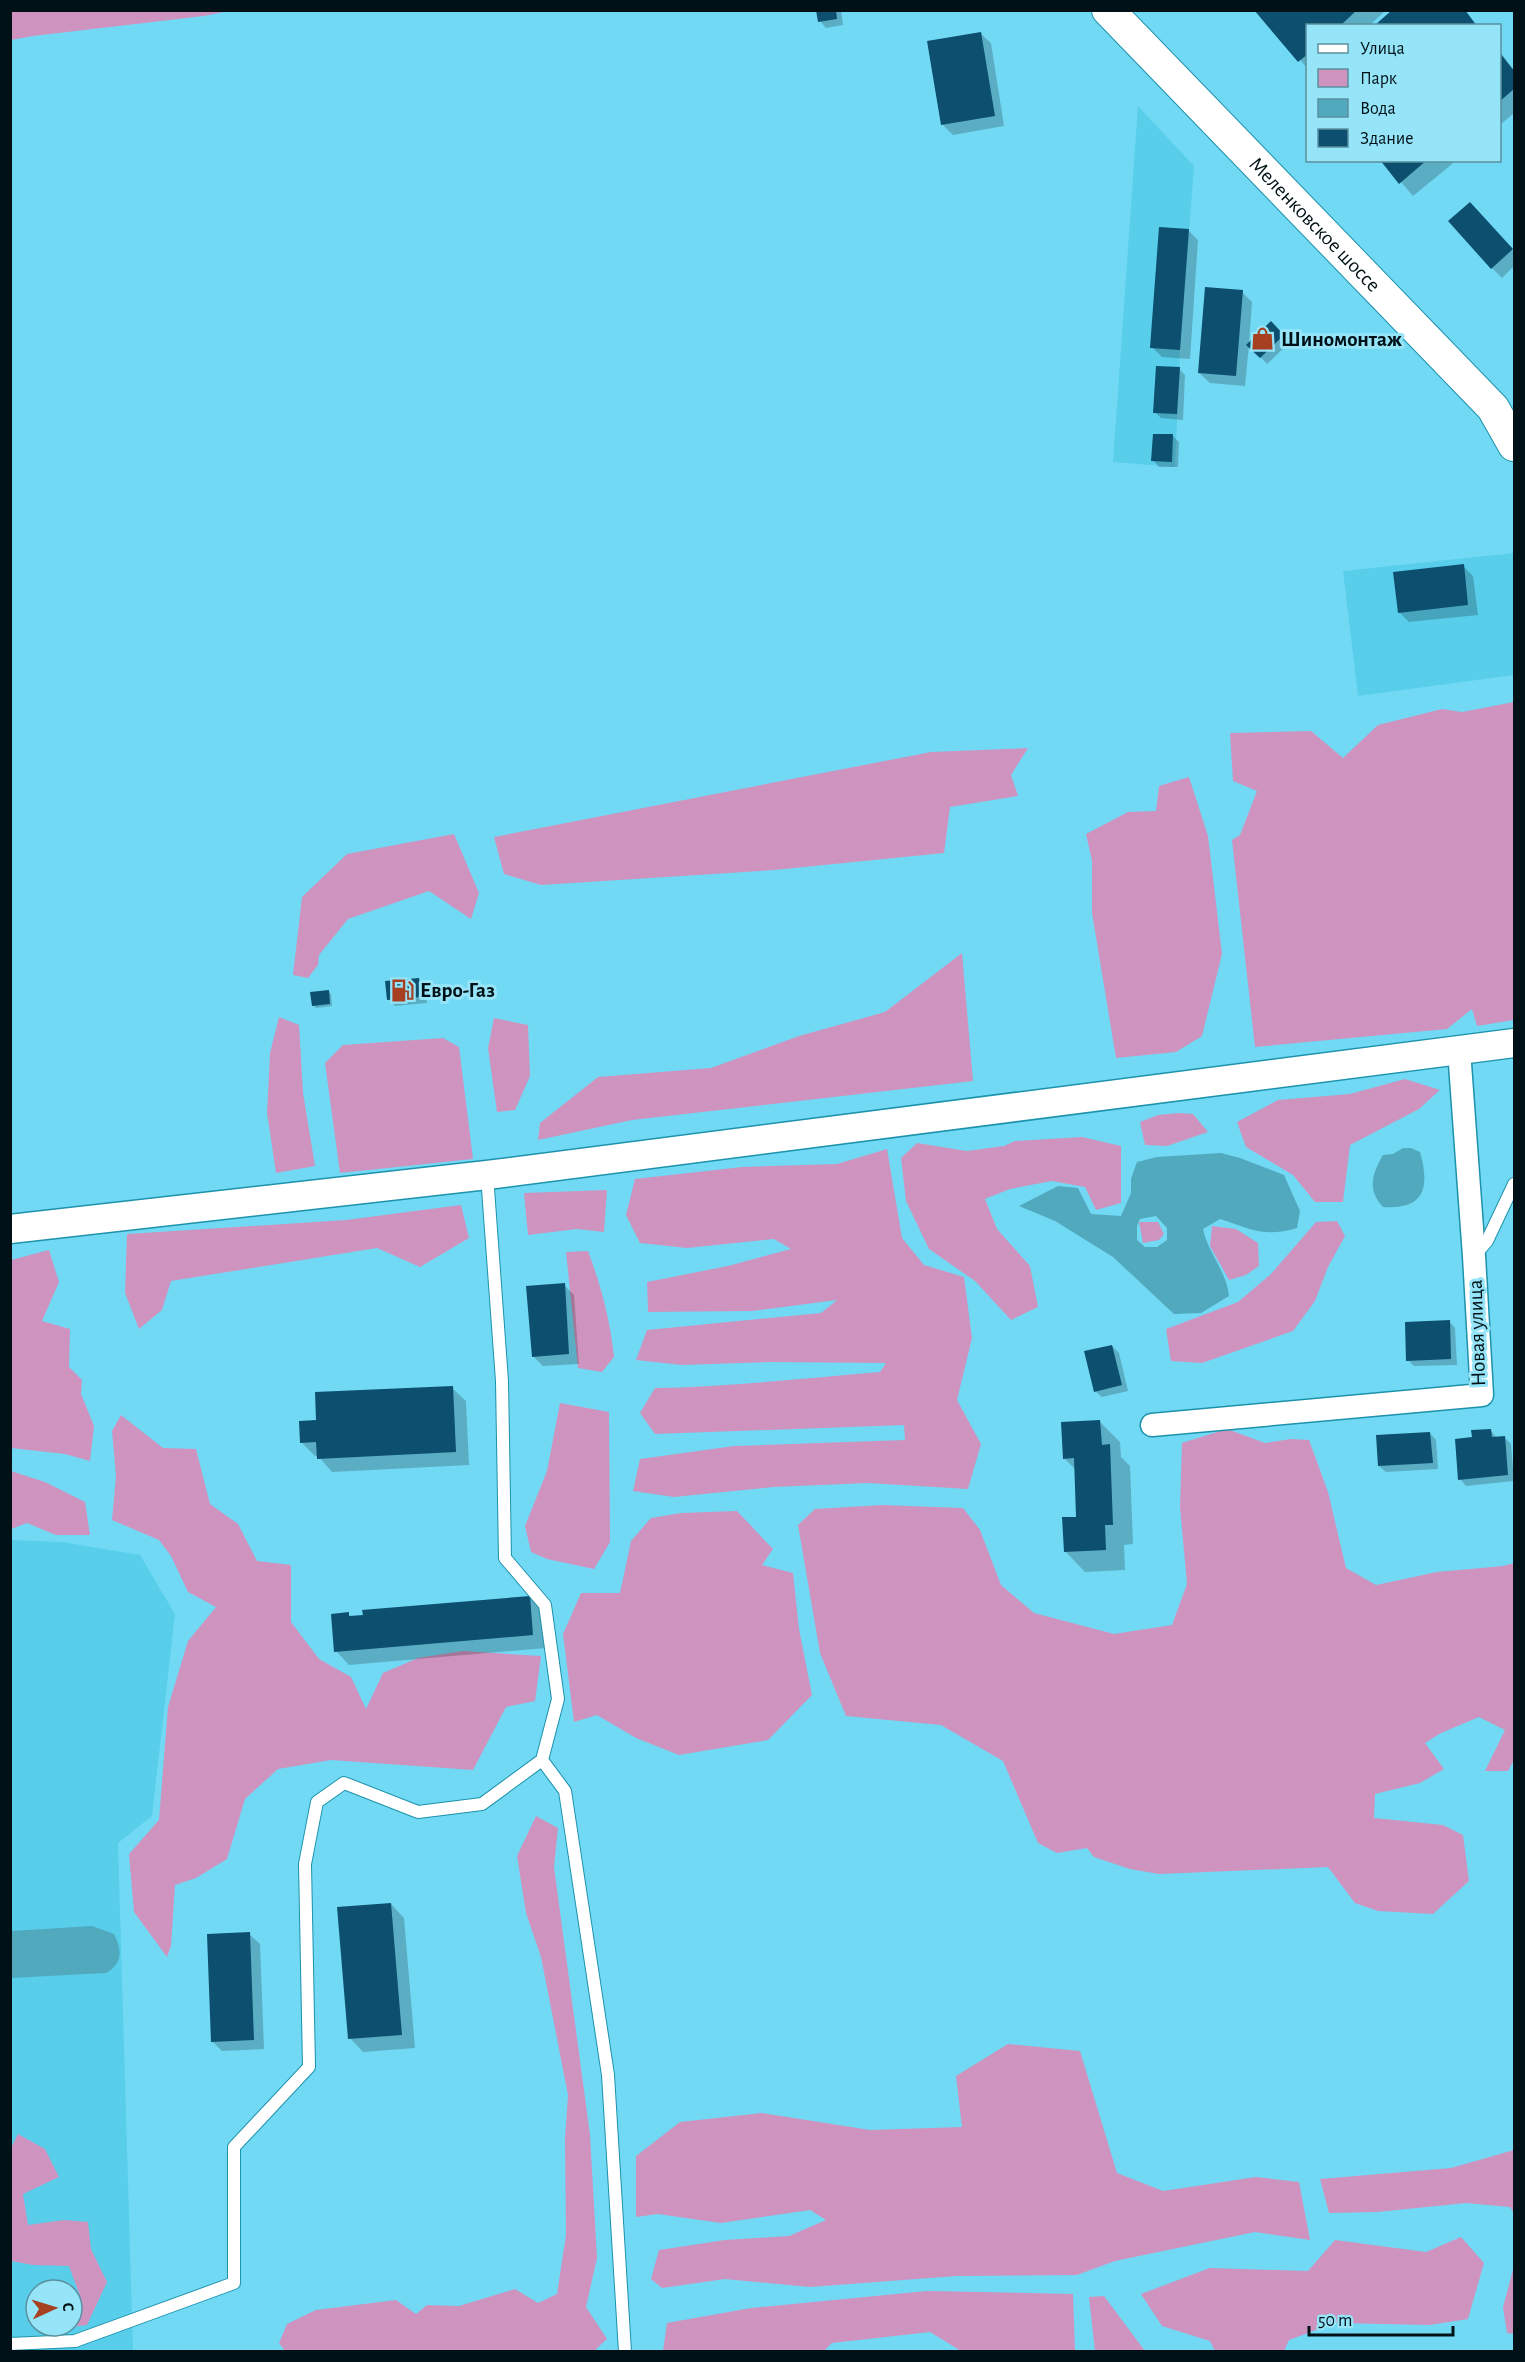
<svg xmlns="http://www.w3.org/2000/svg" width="1525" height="2362" font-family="'Alegreya Sans',sans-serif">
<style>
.built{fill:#58ceeb;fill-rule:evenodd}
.green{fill:#ce94bf}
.water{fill:#51a9be;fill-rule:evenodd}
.shadow{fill:#0003}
.building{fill:#0c4f6f}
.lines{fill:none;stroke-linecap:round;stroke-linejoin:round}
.service-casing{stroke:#1d92ab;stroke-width:14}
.minor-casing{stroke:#1d92ab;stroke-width:25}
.tertiary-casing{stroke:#1d92ab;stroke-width:31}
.secondary-casing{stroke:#1d92ab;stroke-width:34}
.service{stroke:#fff;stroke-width:12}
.minor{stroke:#fff;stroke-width:22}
.tertiary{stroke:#fff;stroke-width:28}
.secondary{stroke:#fff;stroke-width:32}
.labels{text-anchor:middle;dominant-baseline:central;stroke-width:6;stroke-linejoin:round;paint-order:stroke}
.street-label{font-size:21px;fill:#001217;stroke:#95e4f8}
.poi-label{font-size:21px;font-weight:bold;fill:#001217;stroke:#95e4f8;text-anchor:start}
</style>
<rect width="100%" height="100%" fill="#72d9f4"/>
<path class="built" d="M1138 106 1194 166 1180 350 1175 467 1113 462Z
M1514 553V675L1358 696 1343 571Z
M10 1540 62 1542 140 1555 175 1614 152 1816 118 1843 133 2351H11ZM36 2290H72V2326H36Z"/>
<path class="green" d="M11 10H229V11L204 16 33 36 11 40Z
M1514 702V1020L1477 1026 1472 1009 1447 1029 1255 1047 1232 840 1240 835 1257 791 1233 781 1230 733 1311 731 1343 758 1378 725 1442 709 1462 712Z
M1028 748 1011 775 1018 796 950 807 944 853 774 870 541 885 504 874 494 837 931 752Z
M1189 777 1208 836 1222 954 1202 1036 1176 1052 1116 1058 1092 913V861L1086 834 1128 812 1156 811 1159 786Z
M454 834 479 893 471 919 429 891 348 919 319 955 318 965 308 978 293 975 302 897 347 854Z
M962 953 973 1081 632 1120 538 1140 540 1123 598 1077 711 1068 799 1036 885 1012Z
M279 1017 299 1025 303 1093 315 1166 276 1173 267 1113 270 1053Z
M494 1018 528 1025 530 1076 515 1110 497 1112 488 1048Z
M443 1038 459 1047 473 1159 340 1173 325 1063 343 1045Z
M1405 1079 1440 1090 1419 1109 1350 1145 1343 1202H1315L1293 1175 1246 1147 1237 1122 1278 1100 1350 1094Z
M1179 1113 1193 1114 1208 1132 1167 1146 1145 1145 1140 1122 1158 1115Z
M1082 1137 1121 1146V1203L1096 1210 1085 1187 1052 1181 1010 1189 985 1199 997 1229 1030 1266 1038 1307 1011 1320 975 1281 929 1249 906 1201 901 1158 917 1143 967 1151 1004 1146 1015 1141Z
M887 1149 902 1238 924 1265 964 1277 972 1338 957 1400 981 1444 968 1489 868 1483 774 1487 674 1497 633 1491 640 1459 734 1446 905 1440 904 1425 655 1434 640 1413 655 1388C730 1387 805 1378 880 1372L886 1363 769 1362 682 1365 636 1360 647 1330 821 1313 837 1300 752 1311 648 1312 647 1282 728 1266 791 1249 774 1239 687 1248 640 1243 626 1215 635 1179 742 1167 837 1164Z
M607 1190 604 1232 577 1229 528 1235 524 1193Z
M461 1205 469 1238 420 1267 377 1248 171 1281 162 1310 139 1329 125 1293 127 1234 346 1220Z
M1337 1221 1345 1236 1328 1267 1315 1301 1293 1331 1202 1363 1171 1361 1166 1329 1238 1302 1271 1274 1316 1222Z
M1139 1222H1158L1164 1234 1159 1240 1143 1243Z
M1212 1226 1236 1229 1258 1243 1259 1266 1246 1275 1229 1280 1210 1246Z
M49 1250 59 1282 42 1321 70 1329 69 1367 82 1380 81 1394 94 1426 90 1461 65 1454 11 1448V1260Z
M588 1251C601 1286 610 1319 614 1357L602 1372 578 1368 566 1252Z
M560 1403 609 1412 610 1542 594 1569 547 1559 531 1552 525 1526 547 1471Z
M121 1415 163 1448 196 1449 210 1504 238 1524 257 1561 291 1565V1622L319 1659 351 1677 366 1709 383 1673 418 1658 463 1651 541 1656 535 1701 506 1707 473 1770 331 1760 278 1769 245 1799 227 1859 196 1878 175 1885 171 1946 167 1957 134 1912 129 1854 159 1820 168 1707 188 1641 216 1607 188 1592 171 1556 159 1540 112 1520 116 1476 112 1431Z
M1227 1429 1265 1443 1291 1439 1309 1440 1328 1492 1346 1568 1376 1585 1437 1572 1503 1566 1514 1563V1760L1508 1771H1485L1505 1730 1479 1717 1441 1733 1425 1743 1444 1769 1420 1783 1375 1794 1374 1818 1443 1825 1463 1835 1469 1881 1433 1914 1378 1911 1355 1903 1328 1867 1159 1874 1130 1869 1094 1857 1087 1848 1057 1853 1038 1843 1003 1761 941 1725 846 1716 820 1653 798 1525 815 1509 882 1505 963 1508 980 1530 1001 1585 1034 1613 1114 1634 1172 1625 1187 1584 1180 1507 1182 1443Z
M11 1471 45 1482 85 1502 90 1535H56L27 1523 11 1529Z
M737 1511 773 1549 762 1565 793 1573 799 1629 812 1695 768 1740 679 1755 636 1738 597 1715 574 1722 563 1634 581 1593H620L631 1541 651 1518 681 1513Z
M536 1816 558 1828 554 1867 590 2135 597 2258 586 2307 607 2339 593 2352 285 2351 279 2343 287 2324 316 2310 396 2300 416 2314 427 2305 459 2306 515 2289 538 2303 557 2294 566 2235 565 2139 568 2095 541 1957 526 1913 517 1856Z
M1008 2044 1080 2051 1117 2173 1163 2191 1256 2177 1299 2182 1310 2240 1255 2232 1115 2261 1077 2275 956 2276 810 2287 725 2279 662 2288 651 2279 659 2250 725 2240 789 2236 826 2220 810 2210 721 2223 658 2214 636 2217V2156L680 2122 762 2113 870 2130 962 2127 956 2076Z
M18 2134 45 2149 59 2177 23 2194 28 2225 64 2220 88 2222 91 2249 107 2282 87 2325 70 2327 72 2326 80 2296 69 2266 33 2265 11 2261V2148Z
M1514 2150V2213L1510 2207 1466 2203 1377 2212 1329 2213 1320 2179 1451 2168Z
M1461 2237 1484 2263 1468 2319 1430 2325 1335 2323 1289 2340 1284 2351H1215L1210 2341 1162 2326 1141 2294 1210 2268 1308 2271 1335 2240 1426 2252Z
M1514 2266V2334L1507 2333 1503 2307Z
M927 2291 1073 2294 1075 2351 1028 2352 1025 2350 1020 2352 961 2351 930 2332 832 2343 824 2351H663L667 2323 751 2308Z
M1104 2296 1145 2351H1095L1089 2297Z"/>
<path class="water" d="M1403 1148H1411L1420 1152C1430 1187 1425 1210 1383 1207 1367 1190 1372 1174 1383 1155L1393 1154Z
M1221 1153 1240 1158 1284 1175 1300 1211 1297 1228C1264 1238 1251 1229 1220 1219L1203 1229C1208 1253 1227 1272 1229 1296L1201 1313 1174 1314 1113 1257 1055 1221 1019 1206 1058 1186 1078 1188 1091 1214 1121 1216 1131 1193V1179L1137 1162 1157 1157ZM1156 1216 1167 1228V1240L1157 1247H1145L1137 1240V1226L1140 1219Z
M92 1926 114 1934C122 1950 123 1963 106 1973L11 1978V1931Z"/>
<path class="shadow" d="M818 10H841L843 25 826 28 820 21Z
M1256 10H1386L1369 26H1308V69Z
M980 33 991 43 1004 126 953 135 943 125Z
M1500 52 1514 70V113L1500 125Z
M1382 160H1457L1413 196Z
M1480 214 1514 252V266L1502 278 1492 268Z
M1188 230 1198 240 1190 359 1162 357 1152 347Z
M1242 292 1252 302 1249 344 1271 323 1290 342 1267 364 1249 345 1245 386 1210 383 1199 373Z
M1179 369 1185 375 1183 420 1161 418 1155 412Z
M1173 436 1179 442 1178 467H1159L1153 460Z
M1463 566 1473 576 1478 615 1409 622 1399 612Z
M419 979 425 986 427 1003 395 1006 389 999Z
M328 991 331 994 332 1006 316 1008 313 1005Z
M564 1285 574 1295 579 1364 543 1366 533 1356Z
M1449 1321 1455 1328 1457 1365 1414 1366 1408 1360Z
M1112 1346 1119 1353 1128 1391 1102 1397 1095 1391Z
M452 1388 466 1401 469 1465 332 1472 318 1456H315L302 1443 318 1422Z
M1100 1422 1120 1442 1121 1457 1130 1466 1133 1544 1124 1545 1125 1570 1085 1572 1065 1551 1078 1518 1076 1470 1064 1458Z
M1490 1430 1497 1438 1504 1437 1511 1444 1514 1481 1466 1486 1460 1479 1474 1438Z
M1430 1433 1436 1440 1438 1469 1386 1472 1379 1466Z
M530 1598 543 1611 546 1648 349 1665 336 1651 348 1614 352 1618Z
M391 1904 404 1918 415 2048 363 2052 350 2038Z
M249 1934 260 1944 264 2049 222 2051 212 2041Z"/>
<path class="building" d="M816 10H836L837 19 818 22Z
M1254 10H1357L1340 26H1308V54L1298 62Z
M1392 10H1465L1477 26H1374Z
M981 32 995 116 941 125 927 41Z
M1500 53 1514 71V89L1500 101Z
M1380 160H1427L1399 184Z
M1470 202 1513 249 1491 269 1448 221Z
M1159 227 1189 229 1180 350 1150 348Z
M1205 287 1243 290 1236 376 1198 373Z
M1271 321 1284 335 1260 358 1246 345Z
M1156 366 1180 367 1177 414 1153 413Z
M1153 434H1173L1172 462 1151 461Z
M1464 564 1468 605 1398 613 1393 572Z
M419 978 421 997 387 1000 385 981Z
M329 990 330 1004 312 1006 310 992Z
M565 1283 569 1354 532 1357 526 1286Z
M1450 1320 1451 1359 1406 1361 1405 1322Z
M1112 1345 1122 1385 1094 1392 1084 1351Z
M453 1386 456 1452 317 1459 316 1442 300 1443 299 1421 316 1420 315 1392Z
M1100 1420 1102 1445 1110 1444 1113 1525H1105L1106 1550 1064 1552 1062 1517H1076L1074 1458 1063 1459 1061 1422Z
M1491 1429 1492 1437 1505 1436 1508 1475 1458 1480 1455 1439 1472 1437 1471 1430Z
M1430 1432 1433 1463 1378 1466 1376 1435Z
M530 1596 533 1635 334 1652 331 1614 349 1612V1616L363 1615 362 1610Z
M391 1903 402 2035 348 2039 337 1907Z
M250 1932 254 2040 211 2042 207 1934Z"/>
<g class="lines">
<defs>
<path id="service" d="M487 1175 502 1381 505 1558 545 1605 558 1699 542 1760 565 1791 608 2075 625 2352
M1474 1256 1487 1241 1514 1184
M10 2344 75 2341 234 2283V2147L309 2067 305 1864 317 1802 344 1783 418 1812 482 1804 542 1760"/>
<path id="minor" d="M1152 1425 1482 1395 1474 1256 1459 1050"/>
<path id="tertiary" d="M10 1229 487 1175 1514 1043"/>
<g id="secondary">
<path id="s1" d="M1108 10 1493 408 1514 445"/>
</g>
</defs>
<use href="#service" class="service-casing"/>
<use href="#minor" class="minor-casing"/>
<use href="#tertiary" class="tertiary-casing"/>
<use href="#secondary" class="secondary-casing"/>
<use href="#service" class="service"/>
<use href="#minor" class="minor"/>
<use href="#tertiary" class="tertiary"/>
<use href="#secondary" class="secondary"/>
</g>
<defs>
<symbol id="shop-bare" viewBox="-9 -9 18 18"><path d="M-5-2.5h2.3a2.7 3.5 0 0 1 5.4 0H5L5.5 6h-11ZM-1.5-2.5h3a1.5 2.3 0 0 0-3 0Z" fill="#a73f21" stroke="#95e4f8" stroke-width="2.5" paint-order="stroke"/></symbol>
<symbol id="fuel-bare" viewBox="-9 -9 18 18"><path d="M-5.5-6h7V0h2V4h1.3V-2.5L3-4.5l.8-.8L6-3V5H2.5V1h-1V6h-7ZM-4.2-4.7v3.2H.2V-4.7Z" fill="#a73f21" stroke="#95e4f8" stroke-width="2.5" paint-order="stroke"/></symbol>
</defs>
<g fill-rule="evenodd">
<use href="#shop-bare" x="1246" y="322" width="33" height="33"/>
<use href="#fuel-bare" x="386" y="974" width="33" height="33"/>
</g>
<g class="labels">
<g class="street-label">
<text stroke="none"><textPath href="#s1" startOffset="298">Меленковское шоссе</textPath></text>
<text transform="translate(1477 1333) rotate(-92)">Новая улица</text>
</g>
<g class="poi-label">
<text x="1281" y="339">Шиномонтаж</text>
<text x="420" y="990">Евро-Газ</text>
</g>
</g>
<rect width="1525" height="2362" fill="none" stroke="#001217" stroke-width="24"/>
<rect x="1306" y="24" width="195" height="138" fill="#95e4f8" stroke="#59909e" stroke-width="1.5"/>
<rect x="1318" y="44" width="30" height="9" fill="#ffffff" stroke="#59909e" stroke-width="1.5"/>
<text x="1360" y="54" font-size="18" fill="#001217">Улица</text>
<rect x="1318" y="69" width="30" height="18" fill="#ce94bf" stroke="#59909e" stroke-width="1.5"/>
<text x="1360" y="84" font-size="18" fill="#001217">Парк</text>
<rect x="1318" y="99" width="30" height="18" fill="#51a9be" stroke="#59909e" stroke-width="1.5"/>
<text x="1360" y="114" font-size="18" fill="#001217">Вода</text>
<rect x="1318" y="129" width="30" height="18" fill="#0c4f6f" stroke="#59909e" stroke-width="1.5"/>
<text x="1360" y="144" font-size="18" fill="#001217">Здание</text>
<g transform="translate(54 2308) rotate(86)"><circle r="28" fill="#95e4f8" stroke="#59909e" stroke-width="1.5"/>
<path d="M0-4.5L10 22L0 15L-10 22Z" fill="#a73f21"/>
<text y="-9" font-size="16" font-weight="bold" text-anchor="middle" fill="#001217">С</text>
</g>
<path d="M1309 2326v9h144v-9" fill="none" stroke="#001217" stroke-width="3"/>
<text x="1318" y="2326" font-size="18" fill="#001217" stroke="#95e4f8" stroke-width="4.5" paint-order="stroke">50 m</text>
</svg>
